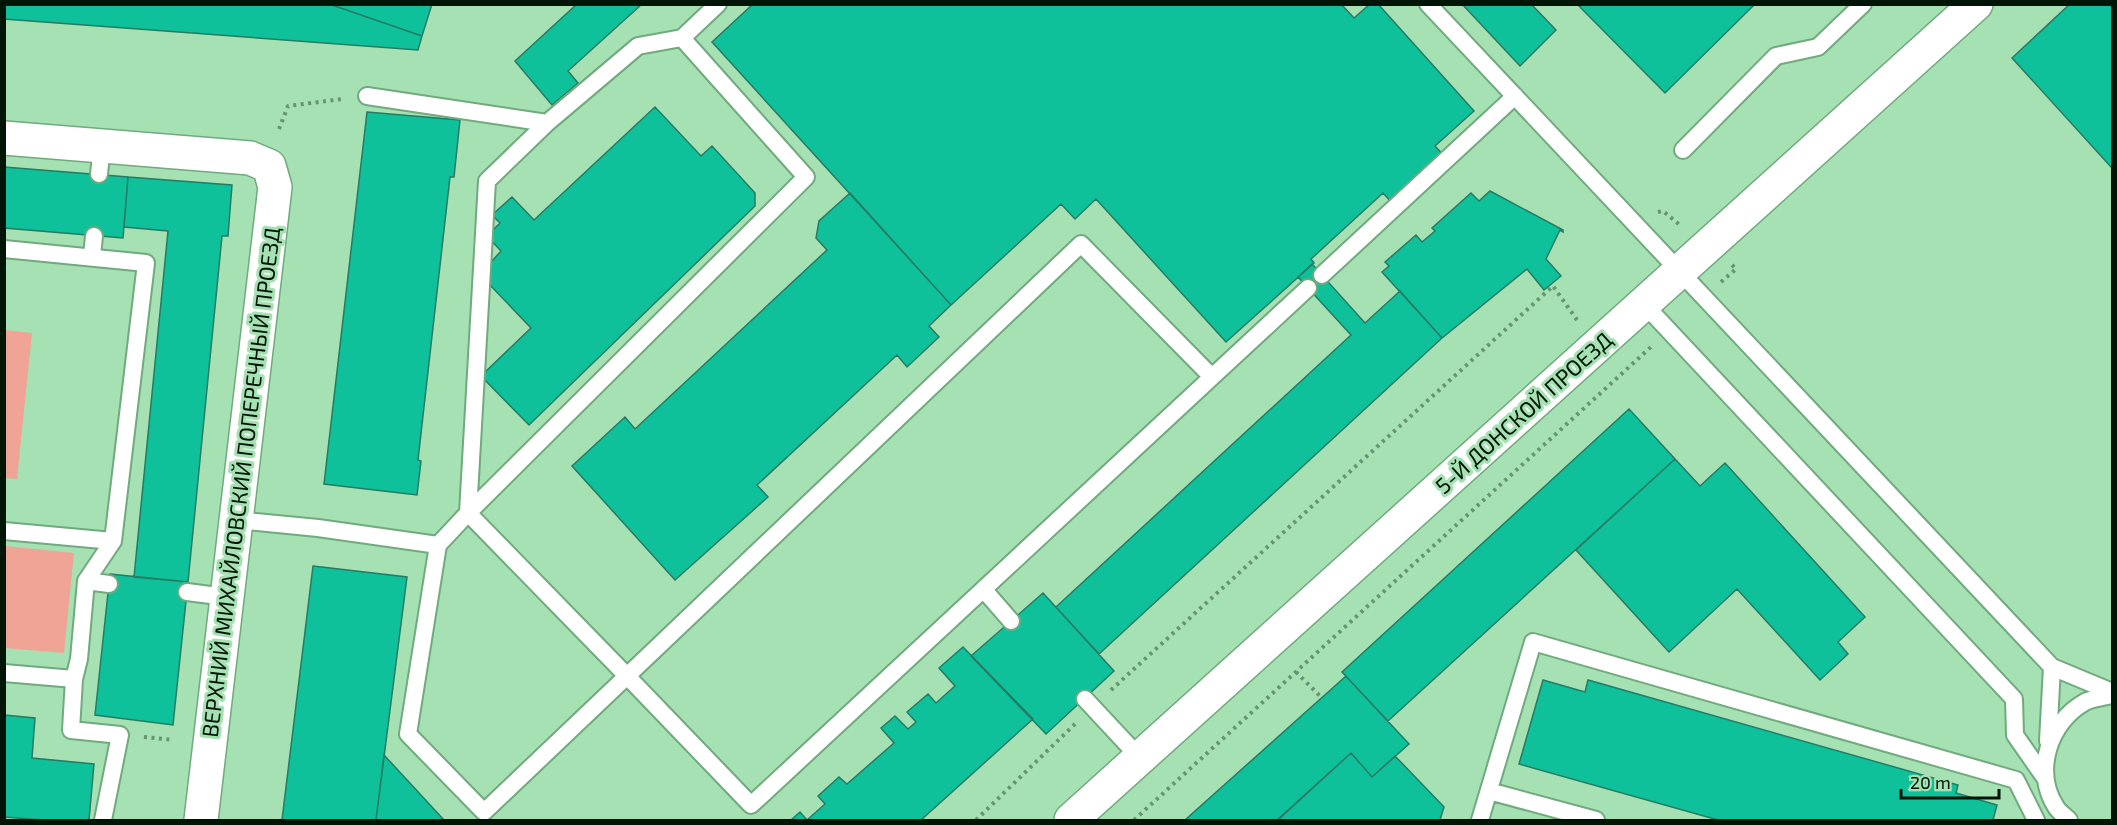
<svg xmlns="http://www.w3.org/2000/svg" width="2117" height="825" font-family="'Exo 2',sans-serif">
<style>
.green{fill:#f0a495}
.building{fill:#0ec19a;stroke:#267b64;stroke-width:1.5}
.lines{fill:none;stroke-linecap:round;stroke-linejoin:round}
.service-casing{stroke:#70aa7e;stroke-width:20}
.minor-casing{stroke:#70aa7e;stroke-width:36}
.path{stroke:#679471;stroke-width:4;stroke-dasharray:3 4.5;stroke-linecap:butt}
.service{stroke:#fff;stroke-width:16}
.minor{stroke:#fff;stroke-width:33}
.labels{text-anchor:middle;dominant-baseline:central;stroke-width:6;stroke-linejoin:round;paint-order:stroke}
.street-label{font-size:22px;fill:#011506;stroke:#a5e1b2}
</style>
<rect width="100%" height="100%" fill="#a5e1b2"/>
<path class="green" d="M5 330 32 333 17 479 5 478Z
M5 546 74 553 64 653 5 648Z"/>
<path class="building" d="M4 4H329L422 36 418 50 4 19Z
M329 4H432L422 36Z
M577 4H642L568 71 578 83 552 105 515 61Z
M753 4H1341L1354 18 1370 4H1378L1474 111 1435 146 1446 158 1394 205 1383 193 1311 259 1314 263 1226 342 1096 199 1075 219 1061 204 951 305 712 42Z
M1462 4H1531L1556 30 1520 66Z
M1577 4H1755L1665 93Z
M2070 4H2112V168L2012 58Z
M655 107 701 156 712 146 755 193V206L529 425 481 376 531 328 489 284 491 262 501 251 487 236 500 223 492 215 512 197 534 220Z
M367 112 460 120 454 177H450L418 460 421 461 417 495 324 484Z
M4 167 128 177 123 238 4 228Z
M128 177 232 185 228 236H222L188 582 134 577 168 231 124 227Z
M1490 191 1563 230V232L1560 230 1546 259 1561 276 1544 290 1527 269 1442 338 1382 272 1389 266 1385 262 1416 235 1422 242 1435 231 1432 228 1471 193 1479 201Z
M850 193 951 305 929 326 939 337 907 367 897 355 757 485 768 497 675 580 572 466 625 417 635 429 827 250 816 238 819 221Z
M1312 264 1365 323 1400 291 1442 338 1099 654 1056 607 1351 335 1298 277Z
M1629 409 1675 459 1388 721 1342 672Z
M1675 459 1700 486 1725 463 1865 617 1838 642 1848 654 1820 680 1737 589 1669 652 1576 550Z
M313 566 407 577 376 820H282Z
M110 574 188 582 173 725 95 715Z
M1043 593 1114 671 1046 734 971 656Z
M963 647 1033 719 921 820H791L800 812 807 820 825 804 818 796 839 777 847 784 894 743 881 728 895 716 908 729 916 722 907 712 928 694 936 703 955 686 939 668Z
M1342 672 1409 744 1372 777 1351 753 1277 820H1185L1346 676Z
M1543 680 1585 692 1588 680 1958 785 1956 793 1997 805 1993 820H1718L1519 764Z
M4 715 35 718 32 758 94 764 89 820H43L4 817Z
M1351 753 1372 777 1395 756 1444 807 1440 820H1278Z
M384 755 444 820H376Z"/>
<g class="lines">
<defs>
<path id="service" d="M718 4 682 38 806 177 468 513 627 676 1081 244 1212 377 1308 288
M1428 4 2052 667 2112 692
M367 96 547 123
M1683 150 1776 56 1818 47 1863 4
M99 174 102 146
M4 249 146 263 113 541 86 581 79 659 74 679 71 730 120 735 103 820
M92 256 94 236
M1322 275 1515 96
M1644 304 2014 699 2015 735 2045 778
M236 520 318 528 438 545 468 513 487 181 547 123 638 46 682 38
M4 531 113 541
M438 545 408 734 484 812 627 676 751 805 1212 377
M86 581 109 584
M984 590 1011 621
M187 592 226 597
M4 673 74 679
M1085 699 1140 758
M2048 741 2052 667
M1489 791 1596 820
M1480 820 1533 642 2016 780 2036 820
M2069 820C2065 816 2059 812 2056 807 2033 771 2049 722 2085 702 2093 698 2104 697 2112 695"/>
<path id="minor" d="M4 138 250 158 269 166 275 187 201 820
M1071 820 1976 4"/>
</defs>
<use href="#service" class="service-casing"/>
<use href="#minor" class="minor-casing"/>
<path class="path" d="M279 129 288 106 342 99
M1658 212 1663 211 1681 226
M1721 282 1736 269 1732 265
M1296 672 1322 698
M1111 690 1553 286 1577 320
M144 737 173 740
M976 820 1075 724
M1134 820 1652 346"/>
<use href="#service" class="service"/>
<use href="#minor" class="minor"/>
</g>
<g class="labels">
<g class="street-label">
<text transform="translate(1523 412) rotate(-42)">5-Й ДОНСКОЙ ПРОЕЗД</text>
<text transform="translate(240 482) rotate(-83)">ВЕРХНИЙ МИХАЙЛОВСКИЙ ПОПЕРЕЧНЫЙ ПРОЕЗД</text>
</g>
</g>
<rect width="2117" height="825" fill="none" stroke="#011506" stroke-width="12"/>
<path d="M1901 789v9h98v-9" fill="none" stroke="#011506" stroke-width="3"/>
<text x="1910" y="789" font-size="18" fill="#011506" stroke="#a5e1b2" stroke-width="4.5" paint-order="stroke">20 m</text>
</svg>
